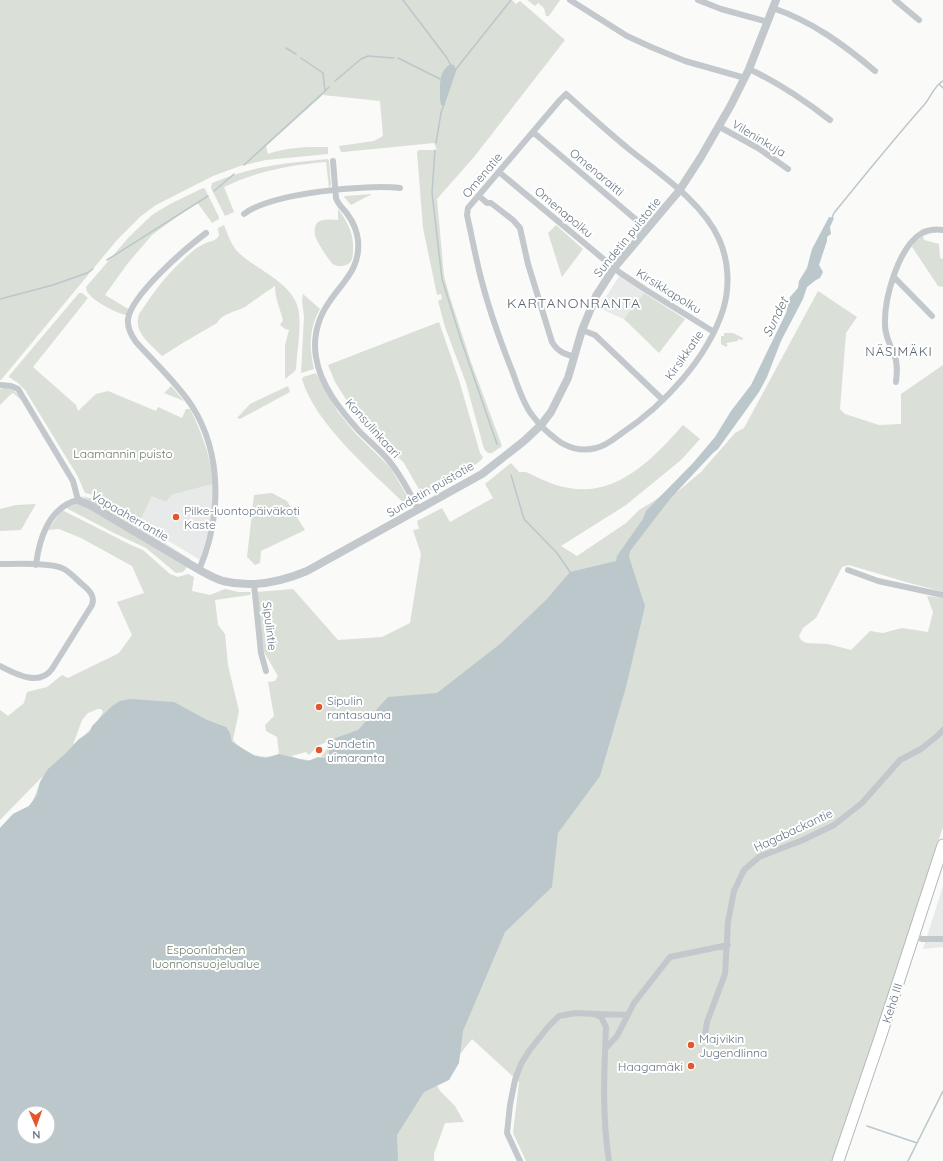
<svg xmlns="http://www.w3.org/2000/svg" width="943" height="1161" font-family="Quicksand,sans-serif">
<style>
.built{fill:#e8e9e9}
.green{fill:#dadfd7;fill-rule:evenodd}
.water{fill:#bbc7cb;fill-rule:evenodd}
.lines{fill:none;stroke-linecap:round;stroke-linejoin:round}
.stream{stroke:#bbc7cb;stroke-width:1.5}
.trunk-casing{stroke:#b4b9bd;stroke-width:13}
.minor{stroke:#c3c8cc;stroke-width:6}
.tertiary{stroke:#c3c8cc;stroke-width:8}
.trunk{stroke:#fff;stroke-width:11}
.poi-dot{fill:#e4572e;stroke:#fff;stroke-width:1.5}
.labels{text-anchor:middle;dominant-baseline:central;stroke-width:4;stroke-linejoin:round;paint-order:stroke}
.street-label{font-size:12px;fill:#657683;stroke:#fff}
.park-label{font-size:12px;fill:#687a64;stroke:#fff}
.poi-label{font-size:12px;fill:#657683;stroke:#fff;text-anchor:start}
.water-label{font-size:13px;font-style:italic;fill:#60757c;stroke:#fff}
.neighbourhood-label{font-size:13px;letter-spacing:1px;fill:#57646e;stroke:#fff}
.quarter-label{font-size:14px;letter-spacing:1px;fill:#57646e;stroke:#fff}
</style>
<rect width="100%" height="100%" fill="#fafaf8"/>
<path class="built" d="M620 275 644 293 624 319 601 309 604 300Z
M213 484V503L210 526 200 560 139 523 152 496 171 495Z
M943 886V947L923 949Z"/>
<path class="green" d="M0 0H512L516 4 520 1 565 40 474 157 437 199 444 276 449 294 471 362 502 446 492 453H488L484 449 466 383 445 327 438 301 442 299 441 294 437 295 423 228 417 152 419 150H437L434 143 343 152H341L339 146 374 141 383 136 380 101 323 95 266 146 268 154C286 147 308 147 328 147V154L266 160 240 166 213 176 156 205 141 216 117 240 1 380H0Z
M527 0H560L549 16H546L544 8 538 3 535 6Z
M328 159 329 161 331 185 329 188 326 162C290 165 257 171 224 187L234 212 225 216 211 188 212 183C252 166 285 163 328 159Z
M203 188 205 189 219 217V219L212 223 197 202 152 235 128 263 105 295 130 310 126 315C116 313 85 298 86 287L129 237 152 215 170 204Z
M372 194 351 205 344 197 345 196Z
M338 209C347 221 354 234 353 249 353 259 352 265 341 266 338 266 336 266 333 264 328 260 316 240 315 235 314 231 315 226 317 223 322 218 332 220 338 220Z
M224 225C228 235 232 247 240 254 259 271 297 285 299 314 301 329 297 352 296 369L294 372 285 379V345L289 330 285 329 280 325 283 320C280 308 275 299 275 286 264 293 255 300 245 307 236 312 222 313 217 323L186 341 162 356C150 343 133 333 139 314 152 295 165 276 182 261 188 255 196 247 204 244 211 240 213 243 219 236L218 228Z
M556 225 583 249 562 277 548 233Z
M923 236 924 240 939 244 940 258 943 259V287L938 286 912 247 914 243Z
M818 291 857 317 846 333 840 409 845 414 879 425 901 424V394L943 365V592L906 582 849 565 842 567 816 618 803 628 799 636 801 640 806 643 828 644 851 650 870 631 883 633 902 628 928 632 933 612 927 596 943 598V827L848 1118 832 1161H526L513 1133 519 1082 472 1039 435 1086H437L441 1092 455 1106 464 1122 445 1123 434 1154V1161H0V828L13 814 29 806 33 801 40 782 43 776 0 820V710L8 716 24 703 27 692 47 687 62 675 68 678 119 653 132 635 117 602 144 593 132 566 81 538 59 529 48 530 62 510 131 545 143 550 170 574 178 577 188 574 194 577 192 591 210 595 225 589 239 592H251L250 595 215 600 218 625 225 634 228 665 239 711 233 740C245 754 262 761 279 754L277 737 266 731 265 725 274 716 268 682 275 681 278 676 264 652 256 592 293 589 338 640 382 637 410 623 421 554 413 530 419 529 417 521 442 508 450 522 493 498 485 484 511 463 519 472H526C539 478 554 486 569 488 617 497 654 458 683 425L700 439 681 460 626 505 561 546 577 556 626 523 639 510 654 501 668 490 677 492 701 472 735 433 744 428ZM98 709H101L103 712C96 725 84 736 73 745L82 720 88 713ZM328 741C329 750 322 754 319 761L299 759 291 756 306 752 309 755 318 746ZM24 1113H48V1137H24Z
M79 293H82L88 298 33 367 76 405 78 411 96 394 108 391 156 411 158 407 182 418 186 409H190C202 433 211 457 213 484L171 495 166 502 152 496 139 523 93 495 85 493 77 475 25 390 18 383 9 377V376Z
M644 293 685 319 659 353 624 319Z
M303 294 320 309C309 328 309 348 314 369L301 373 304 317 302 300Z
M439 322 459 380 480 453 483 457C481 465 436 488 426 493L420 491 404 463 370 429 347 401 335 382 328 365Z
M724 333H733L743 338 742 340 738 339V341L727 343 726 344 728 345 726 347 721 344V336H724Z
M316 373 338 412 356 434 390 467 410 501 409 504H405C371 471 315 424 302 379L303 377Z
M171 386 184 401 164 393Z
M288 386 290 392 240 419 237 418 250 404Z
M4 388C12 388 17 392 21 400L13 393 10 395 0 405V389Z
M272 493 287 501 305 530 261 551 260 563 255 565 247 557 254 495Z
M82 496 90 498 99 503 190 559V561Z
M77 503H82L187 567 183 572 176 573 146 548 114 533 68 509 67 507Z
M36 504 21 530 0 531V509L16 505Z"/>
<path class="water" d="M450 64 454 65 456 69 444 106 441 105C440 101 440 99 440 95 440 83 439 72 450 64Z
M829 217 834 218 830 227 831 234 827 237V241L819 265 823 272 820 278 816 280 807 287 803 299 781 341 767 377 759 392 718 449 713 453 670 499 630 551 629 557 645 606 626 687 600 776 558 833 552 887 505 932 463 1031 459 1063 449 1080 424 1092 397 1135 398 1161H0V828L13 814 29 806 37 795 40 782 48 769 66 753 79 739 90 732 92 726 112 706 120 701 130 699 174 702 207 720 226 727 230 733 232 742 255 756 266 758 279 754 308 761 318 757 329 759V749L333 739 358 730 388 697 437 693 500 644 546 600 570 572 616 561 617 556 643 519 646 511 693 463 715 437 731 411 751 385 786 313 790 297 798 288 799 281 807 268 812 249ZM24 1113H48V1137H24Z"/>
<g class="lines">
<path class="stream" d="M403 0 447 58 450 64
M286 48 296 54
M398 58 440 79
M335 81 361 59 368 56 394 58
M939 84 943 88
M325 91 329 87
M436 143 441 113 456 69 511 0
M435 150 432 193 442 279 461 340 497 444
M244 165 325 91 323 73 301 58
M214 191 234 174
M832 218 834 213C864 176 893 140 924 105 931 97 934 86 943 81
M107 260 208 196
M0 299 53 285 87 273 93 269
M511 475 524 519 557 553 570 572
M867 1126 917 1143
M908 1161 943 1091"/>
<defs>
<path id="trunk" d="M838 1161 880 1038 943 845"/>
</defs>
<use href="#trunk" class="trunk-casing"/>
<path class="minor" d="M570 0 627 36 651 47 685 61 745 78
M698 0 721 9 768 22
M895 0 919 20
M773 8C813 22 843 44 875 71
M749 69C779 83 804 100 830 120
M566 94C587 113 608 132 630 150 660 174 703 203 719 239 729 261 730 287 723 310 707 359 664 405 622 433 614 439 606 446 596 448 582 452 567 448 556 439 548 433 538 423 532 415 523 403 518 387 513 373 501 343 490 313 482 282 476 260 472 237 467 215L468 208 560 100Z
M718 126 758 148 788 169
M533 132 647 229
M333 161 336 198C338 205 344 209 348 215 353 222 357 232 358 240 361 272 339 284 326 307 317 321 313 340 316 357 320 385 341 411 360 432 370 442 381 451 390 462 401 476 410 493 418 509
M499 172 619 272 646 290 714 332
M479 196 487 203H491L513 220 520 228 528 264 552 342C558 352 565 354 575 357
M244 214C271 193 367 184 400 188
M894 277 932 316
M582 330 595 335 663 400
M896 382C897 374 898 365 895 357 891 346 885 337 885 325 884 299 898 247 922 233 928 230 936 229 943 230
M0 385 11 386 18 389 73 481 78 500C49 507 39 539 36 565
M0 564C15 564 52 562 64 569 71 573 77 580 83 585 90 591 95 596 92 605L52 669C39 687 16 674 0 666
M199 570C221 519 223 455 192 406 177 383 155 363 136 342 131 335 127 328 128 319 132 294 186 248 206 233
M848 570 878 581 943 595
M254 584 261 653 266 671
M914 936 922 939H943
M597 1014 627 1015
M705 1035 707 1022 725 974 728 922 734 891 744 870 759 857 803 840 834 825 862 803 900 760 921 749 936 737 943 730
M605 1049 617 1036 634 1003 670 957 728 945
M520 1161 507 1133 510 1105 515 1080 521 1064 529 1051 548 1027 559 1016 576 1013 595 1014 601 1017 606 1027C604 1072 602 1117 609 1161"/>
<path class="tertiary" d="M78 500 90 505 203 572C209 575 216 579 223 581 251 588 281 582 307 571L482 474 524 441 541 425 551 412 568 378 582 330 596 296 614 268 679 191 701 157 731 105 749 69 776 0"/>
<use href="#trunk" class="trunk"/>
</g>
<g class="poi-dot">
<circle cx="176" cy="517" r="4"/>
<circle cx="319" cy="707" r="4"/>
<circle cx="319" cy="750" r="4"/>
<circle cx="691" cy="1045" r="4"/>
<circle cx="691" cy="1066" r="4"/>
</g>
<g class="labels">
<g class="street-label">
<text transform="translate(759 138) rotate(31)">Vileninkuja</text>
<text transform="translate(597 172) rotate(40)">Omenaraitti</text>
<text transform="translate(482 175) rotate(-50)">Omenatie</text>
<text transform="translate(564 212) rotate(40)">Omenapolku</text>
<text transform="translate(627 237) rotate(-51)">Sundetin puistotie</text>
<text transform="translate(669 291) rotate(32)">Kirsikkapolku</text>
<text transform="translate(684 355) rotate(-55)">Kirsikkatie</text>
<text transform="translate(373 428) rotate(48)">Konsulinkaari</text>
<text transform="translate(430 489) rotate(-30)">Sundetin puistotie</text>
<text transform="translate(130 516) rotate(30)">Vapaaherrantie</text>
<text transform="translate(270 626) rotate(83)">Sipulintie</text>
<text transform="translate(793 830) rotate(-25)">Hagabackantie</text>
<text transform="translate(892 1003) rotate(-72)">Kehä III</text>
</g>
<g class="park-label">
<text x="123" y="453">Laamannin puisto</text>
<text x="206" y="949">Espoonlahden<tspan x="206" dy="14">luonnonsuojelualue</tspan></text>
</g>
<g class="poi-label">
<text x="184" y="510">Pilke-luontopäiväkoti<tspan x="184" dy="14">Kaste</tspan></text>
<text x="327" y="700">Sipulin<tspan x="327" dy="14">rantasauna</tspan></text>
<text x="327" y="743">Sundetin<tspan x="327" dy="14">uimaranta</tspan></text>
<text x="699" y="1038">Majvikin<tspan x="699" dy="14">Jugendlinna</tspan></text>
<text x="683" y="1066" text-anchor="end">Haagamäki</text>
</g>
<g class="water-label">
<text transform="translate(775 317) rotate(-64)">Sundet</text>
</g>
<g class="neighbourhood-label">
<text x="899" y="351">NÄSIMÄKI</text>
</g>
<g class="quarter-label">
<text x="574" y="303">KARTANONRANTA</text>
</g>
</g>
<g transform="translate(36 1125) rotate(178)"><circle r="19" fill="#ffffff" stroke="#c1c8cd"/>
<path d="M0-3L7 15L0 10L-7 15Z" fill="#e4572e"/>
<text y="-6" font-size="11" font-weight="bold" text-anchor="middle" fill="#657683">N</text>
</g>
</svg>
